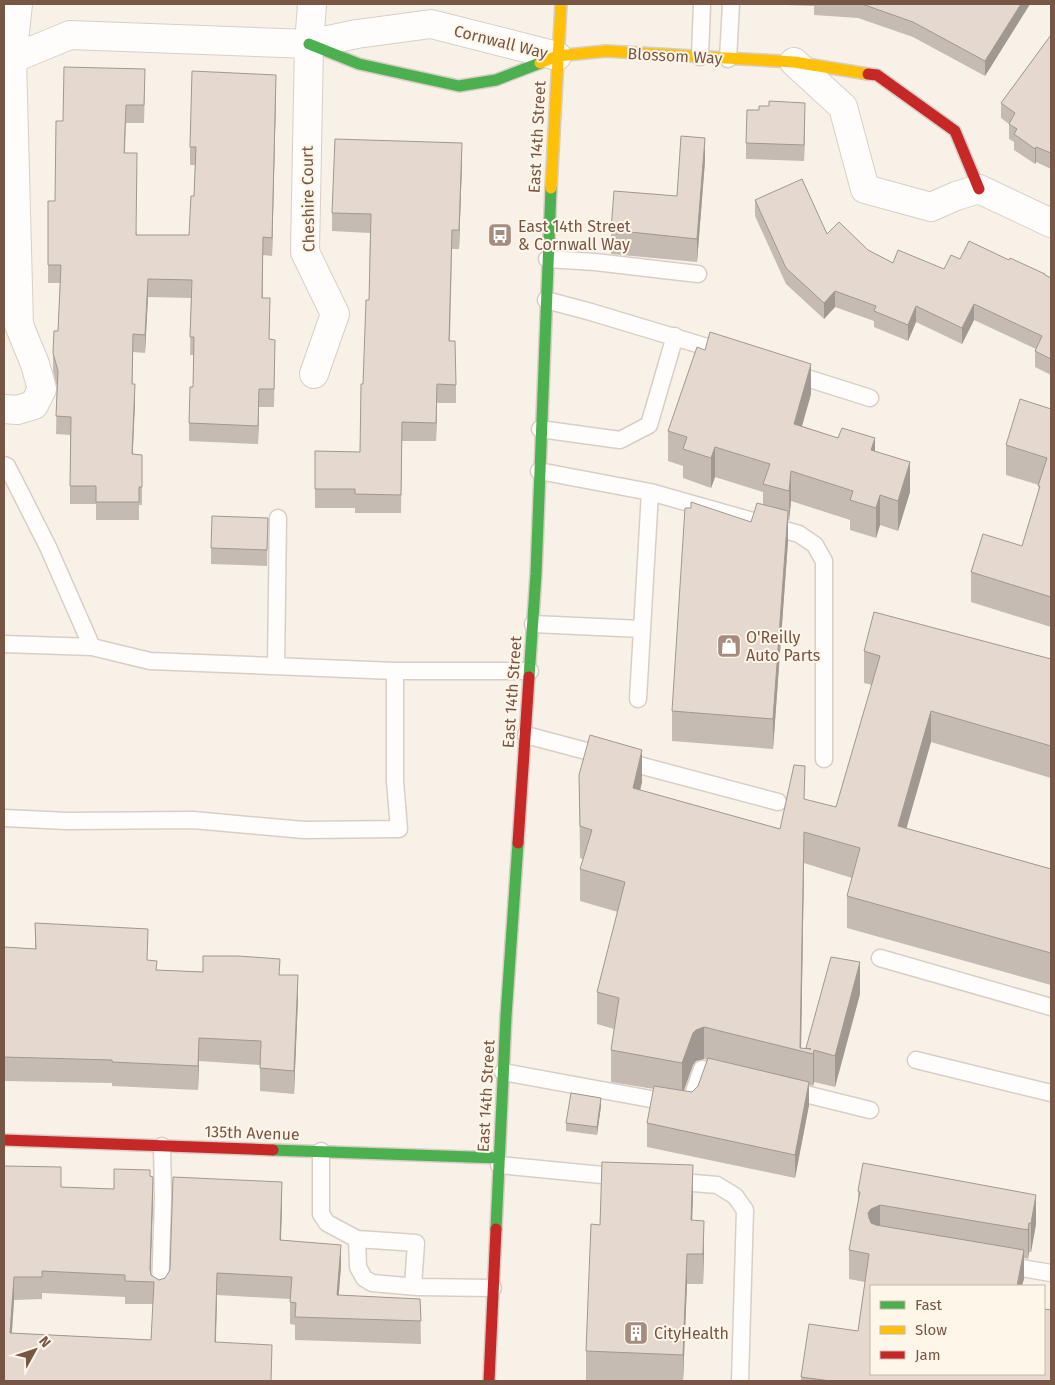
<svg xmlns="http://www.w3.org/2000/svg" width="1055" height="1385" font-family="'Fira Sans',sans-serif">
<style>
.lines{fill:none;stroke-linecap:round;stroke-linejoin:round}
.lane-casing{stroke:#d9cec6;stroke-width:19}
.street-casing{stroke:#d9cec6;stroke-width:30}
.fast-casing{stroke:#d9cdc4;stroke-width:14}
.slow-casing{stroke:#d9cdc4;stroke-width:14}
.jam-casing{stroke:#d9cdc4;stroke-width:14}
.lane{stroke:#fefdfc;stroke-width:16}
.street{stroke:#fefdfc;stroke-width:28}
.fast{stroke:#4caf50;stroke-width:11}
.slow{stroke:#ffc107;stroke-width:11}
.jam{stroke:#c62828;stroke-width:11}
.wall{fill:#c5bbb2;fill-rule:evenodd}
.shaded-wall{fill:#a09891}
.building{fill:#e5d9cf;stroke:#a09891;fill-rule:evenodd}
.labels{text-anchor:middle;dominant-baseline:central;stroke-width:4;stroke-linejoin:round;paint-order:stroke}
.street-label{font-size:16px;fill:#785646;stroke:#fff6ea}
.poi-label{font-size:16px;fill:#785646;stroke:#fff6ea;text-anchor:start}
</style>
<rect width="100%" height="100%" fill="#f8f1e8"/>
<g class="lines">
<defs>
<path id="lane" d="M700 57 702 4
M728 59 731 4
M547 259 595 262 698 274
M546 300 591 312 727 353
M791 373 870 398
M540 429 620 440 649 425 675 336
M4 465 7 466 48 547 92 647
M539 471 650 492 799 534 815 545 824 561V759
M533 624 642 629
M4 644 92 647 150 661 395 671H530
M276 666 278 518
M638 699 650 492
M526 735 778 802
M4 818 68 821 193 820 304 830 399 829 395 781V671
M880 958 1051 1007
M916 1060 1051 1093
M503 1072 689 1106 702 1069 726 1075
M789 1090 870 1110
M321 1151V1214L327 1223 357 1239 416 1243 413 1286
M499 1165 623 1177
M670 1181 717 1185 735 1196 745 1210 740 1381
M357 1239 358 1267 364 1278 372 1283 417 1287 493 1288
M1004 1265 1051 1273
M160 1292 163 1199 162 1146"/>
<path id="street" d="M312 4 309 44 305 252 335 314 314 374
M4 59H12L70 35 309 44 357 34 431 24 557 56
M794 62 843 107 865 189 931 207 956 196 979 189 1051 223
M4 409 17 410 34 405 42 389 35 364 19 325 12 59 18 4"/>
<path id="fast" d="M309 44 359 64 459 86 496 80 540 63
M529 677 536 574 551 188
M273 1150 499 1158
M496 1229 506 1016 518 843"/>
<path id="slow" d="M540 63 557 56 606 51 794 62 868 74
M551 188 561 4"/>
<path id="jam" d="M868 74 877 75 955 131 979 189
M518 843 529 677
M4 1140 273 1150
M489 1381 496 1229"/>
</defs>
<use href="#lane" class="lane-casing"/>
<use href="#street" class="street-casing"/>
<use href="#fast" class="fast-casing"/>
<use href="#slow" class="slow-casing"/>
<use href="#jam" class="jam-casing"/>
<use href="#lane" class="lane"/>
<use href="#street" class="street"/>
<use href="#fast" class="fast"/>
<use href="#slow" class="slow"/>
<use href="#jam" class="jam"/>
</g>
<path class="wall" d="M438 4H460V5Z
M755 4H1030L985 76 913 37 858 18 814 15V6Z
M1051 35V169L1036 162 1035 164 1014 150V142L1009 139V124L1001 118V103Z
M145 87 144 123H126L125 153 137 235H189L194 196 195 165H190V147L276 93 272 256 263 255V298L270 316 269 339 275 358 274 407H259L258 444 189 441V423L193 387 194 355H190L191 298 148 297 145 353 133 352 132 384 135 402 132 454 142 455V505H139V520H96V504H70V435L56 434 57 387 53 371V353L58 331 60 283H48V201H55L63 121Z
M759 110 805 119 804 161 746 159V143Z
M705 161 697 262 611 254V230L677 196Z
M462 162 459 249H452L450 341 456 385V403H437L436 441H402L401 513H355V508H315V451L360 452 363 384 369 300 370 233 332 231V213Z
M755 200 827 234 868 250 893 263 944 269 960 259 1009 260 1051 278V375L1035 367V351L1036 349 974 320 962 344 916 322 908 341 874 327V321L835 307 824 319 786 284 755 216Z
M811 394 802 426 875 451 910 492 898 531 880 525 876 538 850 530V520L791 501 789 521 788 520V541L773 749 672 741V711L751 522 763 504V492L715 477 711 488 683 478V466L668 461V431Z
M1051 409V627L971 602V572L1022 546 1038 492 1039 485 1006 475V445Z
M268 518 267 566 211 564V548Z
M864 651 1051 659V778L931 742 906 828 1051 869V985L847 928V896L852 878 804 863 801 1048H806L860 994 835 1087 814 1082 813 1086 809 1085V1105L795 1178 647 1147V1123L654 1089 611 1082V1050L614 1029 597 1024V992L618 912 580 901V869L583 859 580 858 579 775 642 782 640 790 780 829 805 800 836 807 872 685 864 683ZM704 1059 708 1060 698 1086 692 1092 684 1091 693 1065 696 1061Z
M35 923 148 960 157 970 280 975 298 998 294 1094 260 1091V1065L199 1061 198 1090 112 1086V1083L4 1081V947L35 949Z
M601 1106 597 1135 566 1131V1123Z
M4 1166 61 1187 114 1189 150 1176 153 1199 151 1272V1275L159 1280 165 1278 282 1204 281 1241 341 1267 338 1295 420 1299 421 1344 295 1340V1325L290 1324V1299L217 1295 216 1342 4 1381ZM42 1293 125 1297V1304H153L151 1340 12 1333 14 1300 42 1299Z
M858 1191 1036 1224 1031 1252H1029L1028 1259 1024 1258V1279L871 1286 1051 1381H801V1377L858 1331 865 1282 849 1279V1250L858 1203Z
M693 1195 692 1220 704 1251 703 1284H687L683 1381H586V1351L600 1225Z"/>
<path class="shaded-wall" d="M1021 4H1030L985 76V61Z
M276 75V93L272 256V238Z
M805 103V119L804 161V145Z
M705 138V161L697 262V239Z
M462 143V162L459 249V230Z
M1036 147V162L1035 164V149Z
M148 279V297L145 353V335Z
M835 291V307L824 319V303Z
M974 304V320L962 344V328Z
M916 306V322L908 341V325Z
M133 334V352L132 402V384Z
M811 364V394L794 454V424Z
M135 384V402L132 472V454Z
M437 384V403L436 441V423Z
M259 389V407L258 444V426Z
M875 438V468L871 450Z
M715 447V477L711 488V458Z
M910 462V492L898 531V501Z
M791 471V501L789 521V491Z
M880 495V525L876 538V508Z
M788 511V541L773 749V719Z
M931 711V742L898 858V826Z
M642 750V782L633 820V788Z
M804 832V863L801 1051H800Z
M860 962V994L835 1087V1056Z
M298 975V998L294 1094V1071Z
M704 1027V1059L696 1061 693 1065 682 1095V1063L693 1033 696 1030Z
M199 1038V1061L198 1090V1066Z
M814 1050V1082L813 1086V1054Z
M809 1082V1105L795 1178V1155Z
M601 1098V1106L597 1135V1127Z
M693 1165V1195L691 1250V1220Z
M153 1177V1199L150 1282V1269Z
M282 1182V1204L280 1263V1240Z
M1036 1195V1224L1031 1252V1223Z
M880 1205V1234L871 1237 868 1213 871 1209Z
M704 1221V1251L703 1284V1254Z
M1029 1223V1252L1028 1259V1230Z
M341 1245V1267L337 1317V1295Z
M1024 1250V1279L1022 1286H1017Z
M687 1254V1284L683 1381V1355Z
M217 1273V1295L215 1364V1342Z
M14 1277V1300L10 1356V1333Z"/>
<path class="building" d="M862 4H1021L985 61 913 22Z
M1051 35V153L1036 147 1035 149 1014 134 1017 129 1009 124 1015 113 1001 103Z
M64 67 145 69 144 105H126L124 153H137L136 235H189L191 196H194L196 147H190L192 71 276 75 272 238 263 237 262 298H270L269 339 275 340 274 389H259L258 426 189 423 190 387H193L194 337H190L192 280 148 279 145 335 133 334 132 384H135L132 454 142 455V487H139V502H96V486H70L71 417 56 416 58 371 53 353 54 331H58L61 265H48V201H55L56 121H63Z
M769 101 805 103 804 145 746 143 747 110H759V106H769Z
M681 136 705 138 697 239 611 230 614 191 677 196Z
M335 139 462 143 459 230H452L449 341H455L456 385 437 384 436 423 402 422 401 495 355 494V489H315V451L360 452 361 384H363L366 300H369L371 214 332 213Z
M802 179 827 234 839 222 868 250 893 263 898 250 944 269 951 255 960 259 969 241 1009 260 1010 258 1045 274V275L1051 278V359L1035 351 1042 336 974 304 962 328 916 306 908 325 874 311 876 306 835 291 824 303 786 268 755 200Z
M710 332 811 364 794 424 838 438 842 428 875 438 871 450 910 462 898 501 880 495 876 508 850 500 853 491 791 471 789 491 763 484 770 464 715 447 711 458 683 449 687 437 668 431 697 347 705 350Z
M1020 399 1051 409V597L971 572 983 534 1022 546 1040 486H1038L1047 458 1006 445Z
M691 502 751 522 757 503 788 511 773 719 672 711 685 508H691Z
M212 516 268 518 267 550 211 548Z
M874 612 1051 659V746L931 711 898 826 1051 869V953L847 896 860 848 804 832 800 1048 811 1049 806 1048 831 957 860 962 835 1056 814 1050 813 1054 704 1027 696 1030 693 1033 682 1063 611 1050 619 998 597 992 625 882 580 869 592 830 580 826 579 775 590 735 642 750 633 788 780 829 794 765 805 766 804 799 836 807 880 656 864 651Z
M35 923 148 929 147 960 157 961 156 970 203 972V956H238L280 959 279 975H298L294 1071 260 1068 261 1041 199 1038 198 1066 112 1062V1060L4 1057V947L36 949Z
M708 1058 809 1082 795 1155 647 1123 654 1086 692 1092 698 1086Z
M571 1093 601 1098 597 1127 566 1123Z
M602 1162 693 1165 691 1220 704 1221 703 1254H687L683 1355 586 1351 591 1224 600 1225Z
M863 1163 1036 1195 1031 1223H1029L1028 1230 880 1205 871 1209 868 1213 869 1218 871 1223 876 1225 1024 1250 1017 1286H871V1374H1044V1309L1051 1310V1381H831L801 1377 809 1324 858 1331 869 1254 849 1250 860 1192 858 1191Z
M4 1166 61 1167V1187L87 1188 114 1189V1169L150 1170V1176L153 1177 150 1269 151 1275 159 1280 165 1278 170 1270 173 1177 282 1182 280 1240 341 1245 337 1295 420 1299 421 1321 295 1317 296 1303 290 1302 292 1277 217 1273 215 1342 272 1345 271 1381H4ZM42 1271 125 1275V1281L154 1282 151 1340 10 1333 14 1277H42Z"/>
<defs>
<symbol id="bus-square" viewBox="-11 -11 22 22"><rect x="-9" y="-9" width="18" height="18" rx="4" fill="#a58c7f" stroke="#fff6ea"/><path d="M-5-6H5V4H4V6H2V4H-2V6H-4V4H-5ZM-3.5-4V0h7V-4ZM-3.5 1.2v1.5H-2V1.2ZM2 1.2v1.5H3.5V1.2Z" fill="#fff"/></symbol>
<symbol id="shop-square" viewBox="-11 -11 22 22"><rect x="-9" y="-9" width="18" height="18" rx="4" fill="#a58c7f" stroke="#fff6ea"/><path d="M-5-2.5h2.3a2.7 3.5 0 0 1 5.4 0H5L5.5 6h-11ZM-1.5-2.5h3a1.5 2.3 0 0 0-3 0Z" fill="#fff"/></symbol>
<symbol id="building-square" viewBox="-11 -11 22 22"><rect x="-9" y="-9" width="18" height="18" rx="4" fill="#a58c7f" stroke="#fff6ea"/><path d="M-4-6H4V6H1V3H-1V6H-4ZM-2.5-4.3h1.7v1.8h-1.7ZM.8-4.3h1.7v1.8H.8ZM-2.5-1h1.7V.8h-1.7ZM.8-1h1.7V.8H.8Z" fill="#fff"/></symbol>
</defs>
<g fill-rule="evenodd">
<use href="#bus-square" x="486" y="221" width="28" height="28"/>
<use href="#shop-square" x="715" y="632" width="28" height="28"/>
<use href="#building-square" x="622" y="1319" width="28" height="28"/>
</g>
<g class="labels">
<g class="street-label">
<text transform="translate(501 42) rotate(14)">Cornwall Way</text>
<text transform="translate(675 56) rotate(3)">Blossom Way</text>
<text transform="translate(537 137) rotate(-87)">East 14th Street</text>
<text transform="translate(308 199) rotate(-91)">Cheshire Court</text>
<text transform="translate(512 692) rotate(-86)">East 14th Street</text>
<text transform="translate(486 1096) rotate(-87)">East 14th Street</text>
<text transform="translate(252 1133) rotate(2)">135th Avenue</text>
</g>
<g class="poi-label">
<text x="518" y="226">East 14th Street<tspan x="518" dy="18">&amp; Cornwall Way</tspan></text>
<text x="746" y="637">O'Reilly<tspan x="746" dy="18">Auto Parts</tspan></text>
<text x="654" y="1333">CityHealth</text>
</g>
</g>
<rect width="1055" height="1385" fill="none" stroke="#785646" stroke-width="10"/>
<rect x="870" y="1285" width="175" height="90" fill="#fff6ea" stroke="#c9b6a8"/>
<rect x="880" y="1301" width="25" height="8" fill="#4caf50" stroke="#c9b6a8"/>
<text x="915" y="1310" font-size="15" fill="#785646">Fast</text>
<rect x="880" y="1326" width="25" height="8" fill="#ffc107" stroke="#c9b6a8"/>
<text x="915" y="1335" font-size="15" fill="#785646">Slow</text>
<rect x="880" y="1351" width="25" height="8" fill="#c62828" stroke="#c9b6a8"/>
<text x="915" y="1360" font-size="15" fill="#785646">Jam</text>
<g transform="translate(35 1350) rotate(50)" stroke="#fff6ea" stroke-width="4" paint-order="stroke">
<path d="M0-4L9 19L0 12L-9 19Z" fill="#785646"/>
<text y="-8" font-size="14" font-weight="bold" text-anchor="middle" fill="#785646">N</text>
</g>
</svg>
